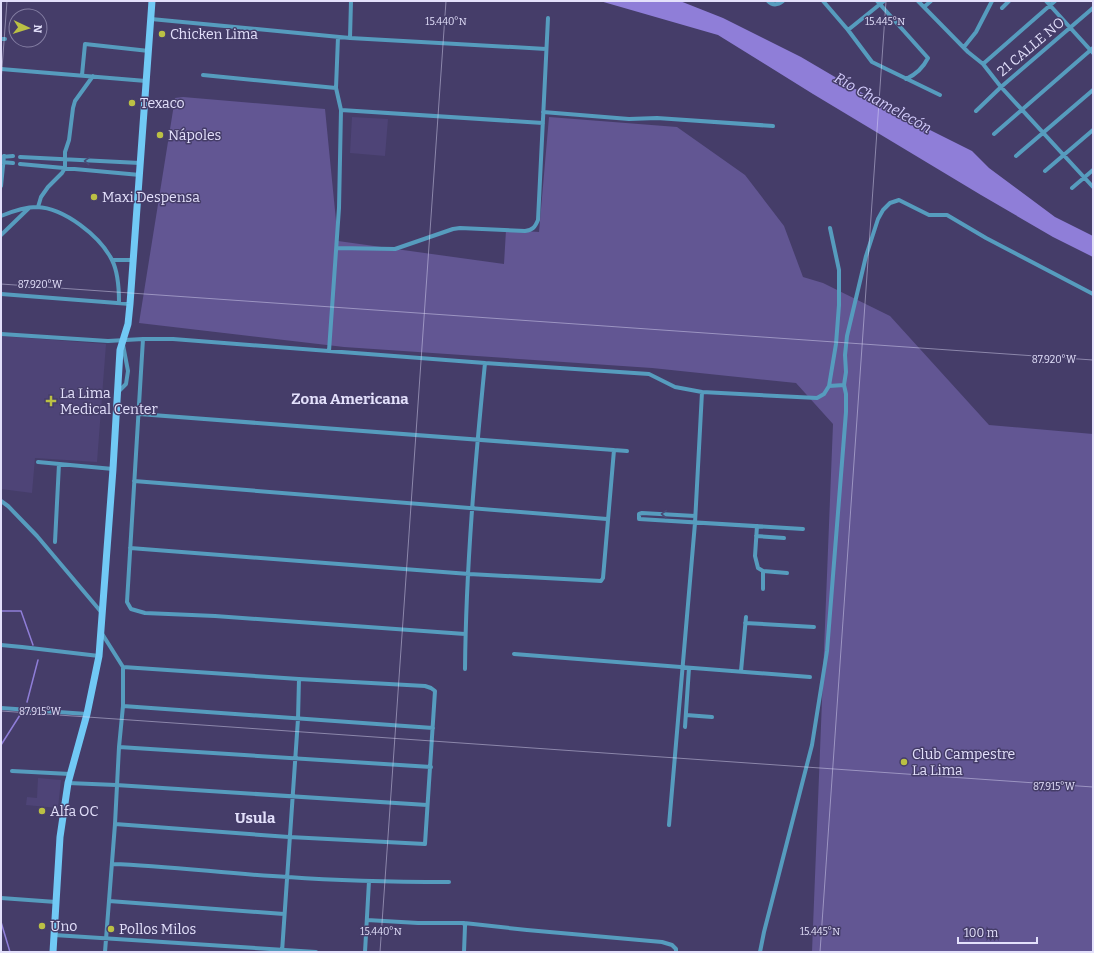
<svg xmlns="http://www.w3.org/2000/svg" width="1094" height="953" font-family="Bitter,serif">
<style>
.built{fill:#4e4477}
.green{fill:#625693}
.water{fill:#8f7ed8}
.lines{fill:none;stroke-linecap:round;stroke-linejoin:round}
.stream{stroke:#8f7ed8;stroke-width:1.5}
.street{stroke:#569cbe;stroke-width:4}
.secondary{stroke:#71c9f5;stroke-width:7}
.oneway{stroke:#484b76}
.ticks{fill:none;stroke:#e3e0fb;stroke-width:1;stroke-opacity:0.45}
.poi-dot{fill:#bbc044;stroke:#453d69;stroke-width:1.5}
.labels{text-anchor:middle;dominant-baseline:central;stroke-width:3;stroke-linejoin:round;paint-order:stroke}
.poi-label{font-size:14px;fill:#e3e0fb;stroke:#453d69;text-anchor:start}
.street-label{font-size:14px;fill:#e3e0fb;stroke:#453d69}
.water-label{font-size:15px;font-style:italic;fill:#d2cbfa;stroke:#453d69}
.neighbourhood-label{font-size:15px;font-weight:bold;fill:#e3e0fb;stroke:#453d69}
.ticks-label{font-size:10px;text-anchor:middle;fill:#e3e0fb;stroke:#453d69;stroke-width:3;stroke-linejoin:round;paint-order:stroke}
</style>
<rect width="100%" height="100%" fill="#453d69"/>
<path class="built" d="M352 117 388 119 385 156 350 153Z
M1 336 106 344 97 462 35 458 32 493 1 489Z
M38 778 61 780 58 808 26 805 27 797 37 798Z"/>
<path class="green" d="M183 97 325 109 338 241 504 264 506 230 539 232 549 117 677 127 745 175 784 226 803 277 823 283 890 316 989 425 1093 434V952H812L833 424 796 383 652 368 344 347 139 323 175 98Z"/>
<path class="water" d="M600 1H680L723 18 801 57 898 114 972 151 989 168 1055 217 1093 236V257L1053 237 981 195 813 94 718 35Z"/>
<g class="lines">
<path class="stream" d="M1 611H21L33 645
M27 702 38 660
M1 745 20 715
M1 922 10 952"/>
<path class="street" d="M768 1C773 6 778 5 783 1
M823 1 848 30 872 62 940 95
M877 1 928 58C923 68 917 74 906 79
M918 1 968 52 983 64 1001 87 1093 187
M1046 1 1093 53
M924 7 931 1
M1002 8 1009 1
M151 19 350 38 546 49
M848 30 884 1
M350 38 351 1
M1 39H5
M964 47 976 32 992 1
M983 64 1055 1
M1 69 146 81
M82 75 85 44 149 51
M203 75 336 88
M341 110 543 123
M976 111 1001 87 1093 8
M543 112 629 119 657 118 773 126
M994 134 1093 48
M1016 156 1093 90
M1 157 13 156
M20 157 140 163
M1 162 13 163
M20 164 140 175
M1045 171 1093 130
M1 186 4 156
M1072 188 1093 170
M38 207 41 197 48 187 62 173 65 168V152L69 140 73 108 75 101 93 76
M1 216C13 211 24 207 37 207 64 208 100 236 112 260 118 272 119 289 119 302
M1 235 29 208
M337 248 395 249 453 229 460 228 525 231C533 230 535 227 538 220L548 18
M112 260H133
M1 294 130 304
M1 334 108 341 143 339H173L485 363 649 374 675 387 702 392 695 523 669 825
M143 339 127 602 131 609 145 613 215 616 465 634
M329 351 339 208 341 110 336 88 338 37
M844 385 846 372 845 355 847 336 866 256 878 219 883 210 890 203 899 200 929 215H947L986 238 1093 294
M118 392 126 384 128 371 123 345
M702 392 817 398 824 394 829 386 836 344 839 305V270L830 228
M139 414 627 451
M38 462 113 469
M134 481 607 519
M1 501 8 506 37 536 102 613
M695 516 642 513 639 514V519L803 529
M757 526 755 556 758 568 763 571 787 573
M756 536 784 538
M55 542 59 464
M130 548 469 574 601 581 603 578 614 450
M763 589V571
M745 623 814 627
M101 632 123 667V706L119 747 115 824 105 952
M1 645 22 647 99 656
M514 654 810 677
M465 669C466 567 475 464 485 363
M741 671 746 617
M123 706 433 728
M1 708 87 714
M686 715 712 717
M685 727 689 668
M119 747 431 767
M12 771 70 774
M68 783 116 785 427 805
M115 824 289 837 425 844 435 691 431 688 425 686 299 679 123 667
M112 864C171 866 229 874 288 877 342 881 395 882 449 882
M1 898 56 902
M109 901 284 914
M367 920 418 923H464L527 930 662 942 672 945 676 949V952
M54 935 316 952
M282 952 298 719 299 679
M365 952 369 881
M464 952 465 926 464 923
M760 952 764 932 812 745 827 651 846 412V394L844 385 829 386"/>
<path class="secondary" d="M53 952 60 837 68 783 87 714 99 656 113 469 120 350 128 324 130 304 152 1"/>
</g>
<defs><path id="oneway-chevron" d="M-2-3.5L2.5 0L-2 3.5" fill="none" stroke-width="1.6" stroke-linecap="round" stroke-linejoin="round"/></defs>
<g class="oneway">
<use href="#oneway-chevron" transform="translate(87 161) rotate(-177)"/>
<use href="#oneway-chevron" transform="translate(664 514) rotate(-176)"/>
</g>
<path class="ticks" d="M1 82 7 1M1 284 1093 360M1 711 1093 787M380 952 446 1M820 952 886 1"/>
<g class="poi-dot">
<circle cx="162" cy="34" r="4"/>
<circle cx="132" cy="103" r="4"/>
<circle cx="160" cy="135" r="4"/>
<circle cx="94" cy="197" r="4"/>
<path d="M49 395h4v4h4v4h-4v4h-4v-4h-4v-4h4z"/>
<circle cx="904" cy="762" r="4"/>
<circle cx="42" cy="811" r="4"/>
<circle cx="42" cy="926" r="4"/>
<circle cx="111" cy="929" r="4"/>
</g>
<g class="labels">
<g class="poi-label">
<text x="170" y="34">Chicken Lima</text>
<text x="140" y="103">Texaco</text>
<text x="168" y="135">Nápoles</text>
<text x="102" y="197">Maxi Despensa</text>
<text x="60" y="393">La Lima<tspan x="60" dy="16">Medical Center</tspan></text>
<text x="912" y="754">Club Campestre<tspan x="912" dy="16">La Lima</tspan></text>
<text x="50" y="811">Alfa OC</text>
<text x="50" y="926">Uno</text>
<text x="119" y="929">Pollos Milos</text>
</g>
<g class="street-label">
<text transform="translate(1031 47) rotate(-40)">21 CALLE NO</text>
</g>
<g class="water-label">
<text transform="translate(883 103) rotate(29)">Río Chamelecón</text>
</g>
<g class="neighbourhood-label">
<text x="350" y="399">Zona Americana</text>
<text x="255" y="818">Usula</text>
</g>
</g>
<g class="ticks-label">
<text x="446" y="25">15.440°N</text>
<text x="885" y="25">15.445°N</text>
<text x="40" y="288">87.920°W</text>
<text x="1054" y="363">87.920°W</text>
<text x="40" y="715">87.915°W</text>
<text x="1054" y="790">87.915°W</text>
<text x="381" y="935">15.440°N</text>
<text x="820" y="935">15.445°N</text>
</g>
<rect width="1094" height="953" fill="none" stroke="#e3e0fb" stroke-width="4"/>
<g transform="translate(28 28) rotate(94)"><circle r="19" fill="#453d69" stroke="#847ea3"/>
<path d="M0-3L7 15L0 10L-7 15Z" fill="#bbc044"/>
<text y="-6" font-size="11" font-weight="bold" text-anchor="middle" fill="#e3e0fb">N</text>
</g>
<path d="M958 937v6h79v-6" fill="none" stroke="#e3e0fb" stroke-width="2"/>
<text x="964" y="937" font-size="12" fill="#e3e0fb" stroke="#453d69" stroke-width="3" paint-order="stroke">100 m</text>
</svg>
